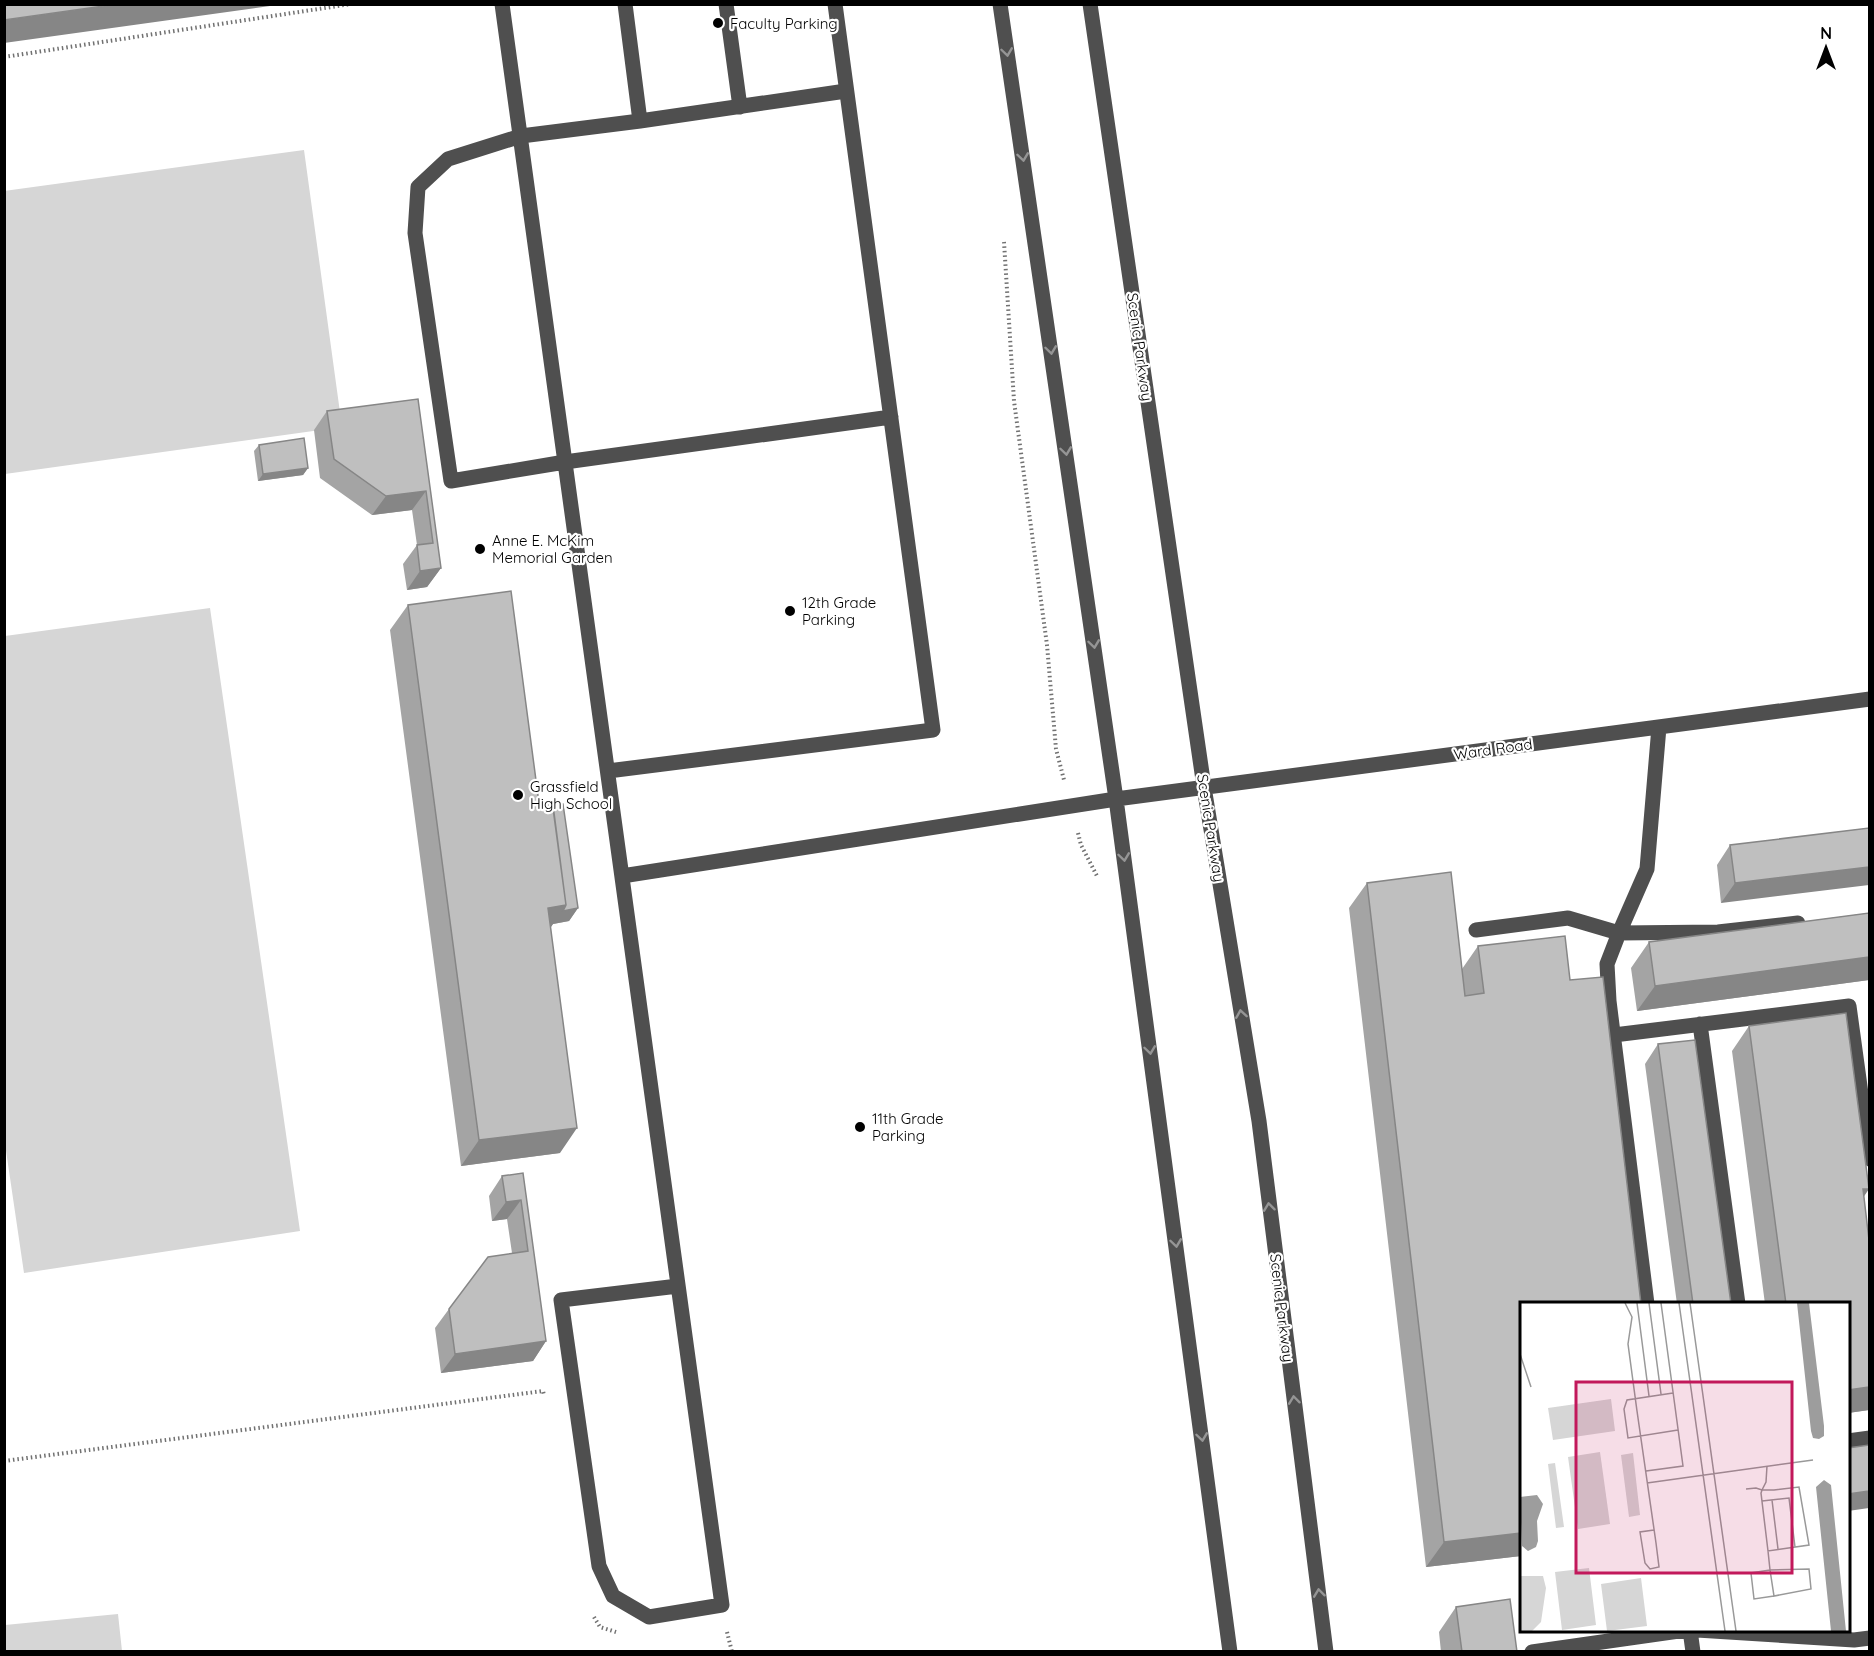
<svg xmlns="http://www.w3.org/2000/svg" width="1874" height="1656" font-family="Quicksand,sans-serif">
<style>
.green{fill:#d6d6d6}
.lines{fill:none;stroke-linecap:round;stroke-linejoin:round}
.path{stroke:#717171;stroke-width:4;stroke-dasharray:1.5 3;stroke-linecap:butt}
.minor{stroke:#4f4f4f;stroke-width:15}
.wall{fill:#a4a4a4}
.shaded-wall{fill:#868686}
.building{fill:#bfbfbf;stroke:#868686;stroke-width:1.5}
.oneway{stroke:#959595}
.poi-dot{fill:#000;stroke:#fff;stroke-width:2}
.labels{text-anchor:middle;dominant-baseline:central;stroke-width:4.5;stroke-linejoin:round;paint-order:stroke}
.poi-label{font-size:15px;fill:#000;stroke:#fff;text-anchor:start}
.street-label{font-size:15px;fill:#000;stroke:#fff}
.inset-road{fill:none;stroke:#999;stroke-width:1.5}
.view{fill:#c2185b;fill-opacity:0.15;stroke:#c2185b;stroke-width:3}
.inset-edge{fill:none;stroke:#000;stroke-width:3}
</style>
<rect width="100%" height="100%" fill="#fff"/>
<path class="green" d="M304 150 342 427 5 474 4 191Z
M210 608 300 1231 24 1273 4 1137 5 636Z
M118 1614 122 1651H5V1625Z"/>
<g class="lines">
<path class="path" d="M4 57 351 4
M1004 242 1014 401 1047 645 1056 749 1064 780
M1078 833 1081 845 1097 876
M4 1461 543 1391 544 1395
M594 1617 600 1627 616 1632
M727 1632 732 1652"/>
<path class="minor" d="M502 4C577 538 649 1072 722 1605L649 1617 613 1596 599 1566 561 1300 678 1286
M625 4 640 121
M726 4 740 107
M1000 4 1116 799 1230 1652
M1090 4 1204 787 1259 1121 1326 1652
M846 91 640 121 521 136 448 159 418 187 415 233 451 481 565 462 891 417
M608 771 933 730 835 4
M622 876 1116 799 1870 699
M1476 930 1568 918 1619 933 1718 932 1798 923
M1700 1024 1738 1304
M1614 1035 1849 1006 1870 1159
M1647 1304 1609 1001 1607 964 1619 933 1647 869 1659 727
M1848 1441 1870 1438
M1690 1630 1693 1652
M1697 1630 1854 1640 1870 1638
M1532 1652 1686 1630"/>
</g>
<path class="wall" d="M418 399 441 568 427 587 407 590 403 564 417 545 412 510 372 515 320 478 314 430 327 411Z
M259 445 308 468 303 475 258 481 254 451Z
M408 605 578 908 569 921 553 924 551 927 560 1153 461 1166 390 630Z
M1869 828 1721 903 1717 865 1730 845Z
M1367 883 1462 969 1478 946 1565 936 1521 1556 1426 1567 1349 908Z
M1869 913V980L1637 1011 1631 968 1649 942Z
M1749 1026 1864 1197 1869 1241V1410L1848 1413V1304H1765L1732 1051Z
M1658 1044 1731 1304H1677L1645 1064Z
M523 1173 546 1341 533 1361 441 1373 435 1328 449 1309 512 1253 507 1219 492 1221 489 1196 502 1176Z
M1456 1607 1517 1652H1441L1439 1632Z"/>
<path class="shaded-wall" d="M118 4H284L4 43V20Z
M308 468 303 475 258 481 263 474Z
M426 491 412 510 372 515 386 496Z
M441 568 427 587 407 590 420 571Z
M1869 867V885L1721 903 1735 883Z
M566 905 578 908 569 921 553 924 548 931V908Z
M1869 957V980L1637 1011 1655 986Z
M577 1128 560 1153 461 1166 479 1140Z
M1863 1189H1869L1852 1214Z
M521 1200 507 1219 492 1221 506 1202Z
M546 1341 533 1361 441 1373 455 1354Z
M1869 1387V1410L1848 1413V1390Z
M1869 1491V1508L1848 1511V1494Z
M1521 1533V1556L1426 1567 1444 1542Z"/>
<path class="building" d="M4 4H118L4 20Z
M418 399 441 568 420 571 417 545 433 543 426 491 386 496 334 459 327 411Z
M304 438 308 468 263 474 259 445Z
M511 591 539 803 552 801 566 905 548 908 577 1128 479 1140 408 605Z
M563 804 578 908 563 911 566 905 553 805Z
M1869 828V867L1735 883 1730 845Z
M1451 872 1465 996 1484 993 1478 946 1565 936 1570 980 1603 977 1641 1304H1521V1533L1444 1542 1367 883Z
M1869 913V957L1655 986 1649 942Z
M1846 1013 1869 1189H1863L1869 1240V1387L1848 1390V1304H1786L1749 1026Z
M1695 1040 1731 1304H1693L1658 1044Z
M523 1173 546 1341 455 1354 449 1309 488 1257 528 1251 521 1200 506 1202 502 1176Z
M1869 1445V1491L1848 1494V1448Z
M1510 1599 1517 1652H1462L1456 1607Z"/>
<defs><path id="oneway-chevron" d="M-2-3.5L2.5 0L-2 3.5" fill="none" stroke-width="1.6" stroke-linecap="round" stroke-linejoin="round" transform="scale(1.5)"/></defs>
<g class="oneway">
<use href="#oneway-chevron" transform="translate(1007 52) rotate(82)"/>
<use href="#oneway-chevron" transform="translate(1023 157) rotate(82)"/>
<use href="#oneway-chevron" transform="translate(1051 350) rotate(82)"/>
<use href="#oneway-chevron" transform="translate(1066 451) rotate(82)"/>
<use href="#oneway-chevron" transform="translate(1094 644) rotate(82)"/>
<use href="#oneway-chevron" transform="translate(1124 857) rotate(82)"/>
<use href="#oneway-chevron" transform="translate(1241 1014) rotate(-99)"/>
<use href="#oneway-chevron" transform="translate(1150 1050) rotate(82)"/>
<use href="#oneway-chevron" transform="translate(1269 1207) rotate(-97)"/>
<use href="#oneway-chevron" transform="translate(1176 1243) rotate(82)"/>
<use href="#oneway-chevron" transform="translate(1294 1400) rotate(-97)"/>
<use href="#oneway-chevron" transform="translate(1202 1437) rotate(82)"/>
<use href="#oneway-chevron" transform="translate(1319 1593) rotate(-97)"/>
</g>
<g class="poi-dot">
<circle cx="718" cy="23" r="6"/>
<circle cx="480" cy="549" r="6"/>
<circle cx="790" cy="611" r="6"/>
<circle cx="518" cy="795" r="6"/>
<circle cx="860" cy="1127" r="6"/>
</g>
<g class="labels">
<g class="poi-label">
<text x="730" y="23">Faculty Parking</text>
<text x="492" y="540">Anne E. McKim<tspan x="492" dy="17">Memorial Garden</tspan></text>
<text x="802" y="602">12th Grade<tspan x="802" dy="17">Parking</tspan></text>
<text x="530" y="786">Grassfield<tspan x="530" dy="17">High School</tspan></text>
<text x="872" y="1118">11th Grade<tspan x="872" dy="17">Parking</tspan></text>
</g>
<g class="street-label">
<text transform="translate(1140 347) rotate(82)">Scenic Parkway</text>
<text transform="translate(1493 749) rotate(-8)">Ward Road</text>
<text transform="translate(1211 828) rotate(81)">Scenic Parkway</text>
<text transform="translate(1282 1308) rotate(83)">Scenic Parkway</text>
</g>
</g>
<g transform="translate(1520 1302)">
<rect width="330" height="330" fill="#fff"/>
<path d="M91 97 95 129 33 138 28 106ZM80 150 90 222 58 227 48 155ZM113 151 120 213 109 215 101 153ZM35 161 44 225 36 226 28 162ZM69 266 76 323 42 328 35 270ZM0 274H23L26 286 21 320 12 329H0ZM121 276 127 324 87 329 81 282Z" fill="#d6d6d6"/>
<path d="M277 1H289L304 124V134L299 137 293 136 291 129ZM304 178 311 183 326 329H311L296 185ZM17 193 23 202 17 219 18 239 16 245 8 249 2 244 0 195Z" fill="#9d9d9d"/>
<path class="inset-road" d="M105 1 112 15 108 42 117 109 136 241 139 265 130 267 125 261 120 230 134 228M117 1 129 94M129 1 141 92M159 1 205 329M170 1 216 329M0 52 11 85M153 91 107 98 104 107 108 136 158 128M126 169 163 164 141 1M127 181 293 158M226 187 236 186 242 188H254L279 185 289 243 248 249 241 191 242 188 246 180 247 164M252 198 258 247M242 199 269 196 275 245M248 249 250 268 254 294 291 287 289 267 250 268 231 271 234 297 254 294"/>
<path class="view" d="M56 80H272V271H56Z"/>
<rect width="330" height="330" class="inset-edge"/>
</g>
<rect width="1874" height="1656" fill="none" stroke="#000000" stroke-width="12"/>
<g transform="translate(1826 48)" stroke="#ffffff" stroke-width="4.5" paint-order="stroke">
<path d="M0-4.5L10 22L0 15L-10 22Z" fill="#000000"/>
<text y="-9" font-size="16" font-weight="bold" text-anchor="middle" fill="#000000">N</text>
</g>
</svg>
